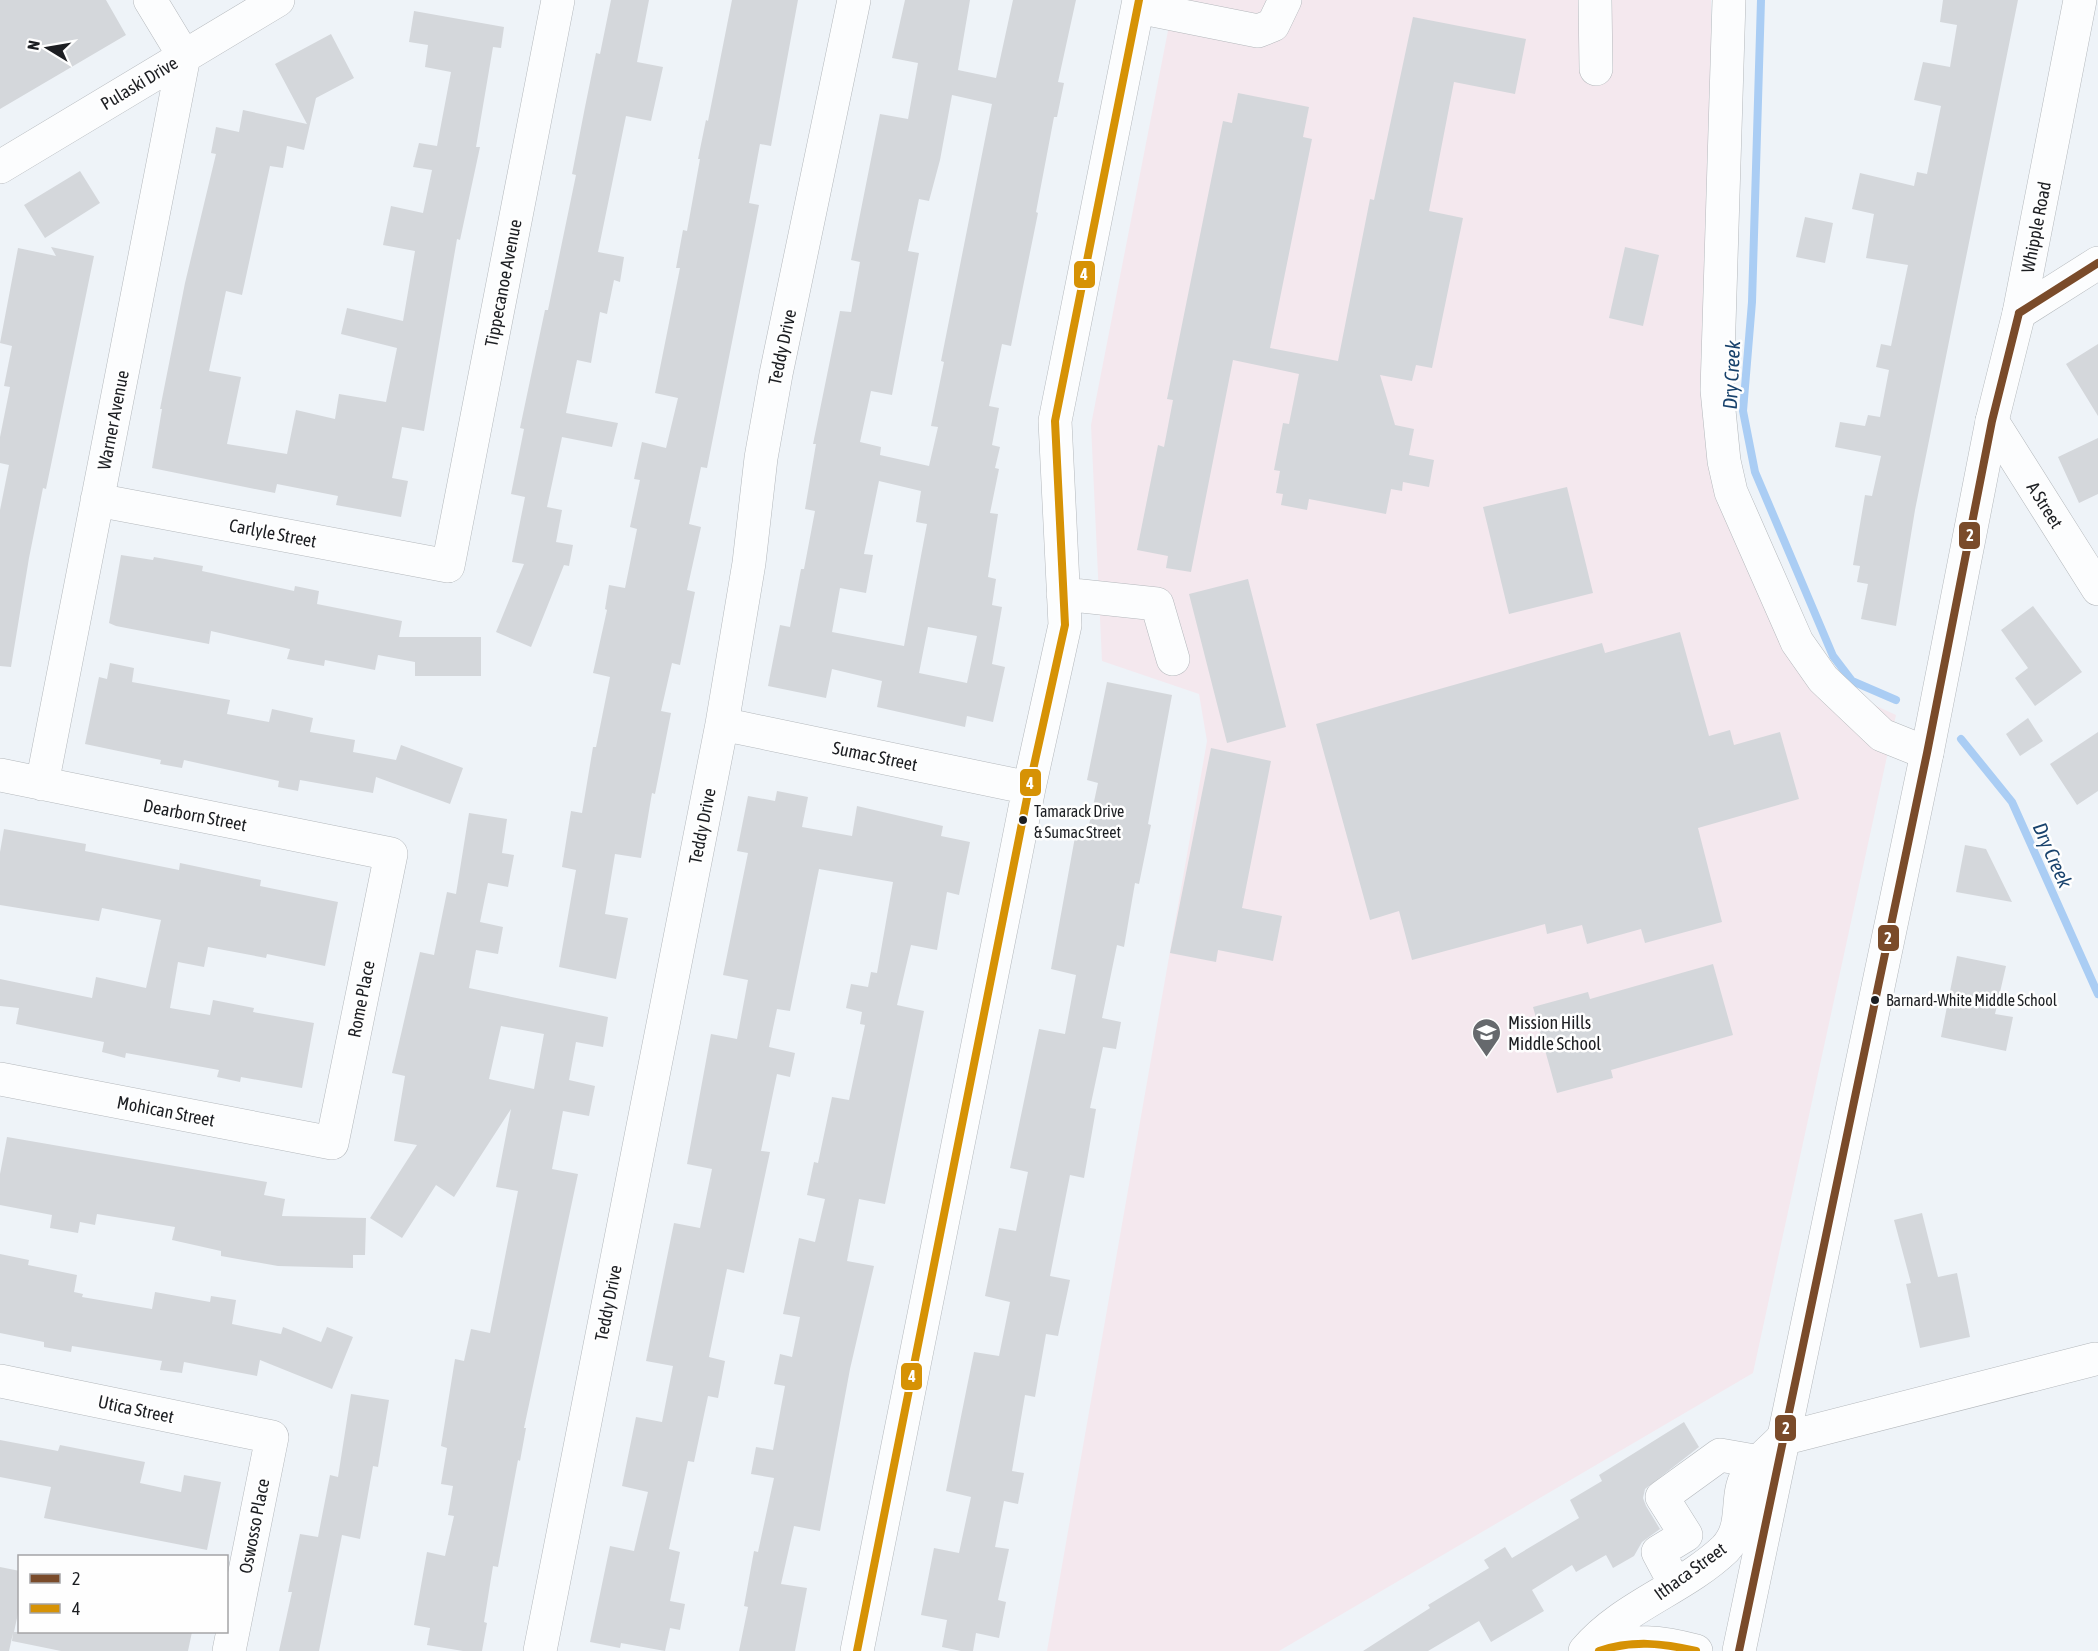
<svg xmlns="http://www.w3.org/2000/svg" width="2098" height="1651" font-family="'Asap Condensed',sans-serif">
<style>
.education{fill:#f4e8ee}
.lines{fill:none;stroke-linecap:round;stroke-linejoin:round}
.stream{stroke:#aacdf4;stroke-width:8}
.building{fill:#d4d7db;fill-rule:evenodd}
.minor-casing{stroke:#b4b8bc;stroke-width:34}
.major-casing{stroke:#b4b8bc;stroke-width:34}
.minor{stroke:#fcfdfe;stroke-width:33}
.major{stroke:#fcfdfe;stroke-width:33}
.bus-1-casing{stroke:#fefefe;stroke-width:12}
.bus-2-casing{stroke:#fefefe;stroke-width:12}
.bus-1{stroke:#7a4b2a;stroke-width:8}
.bus-2{stroke:#d69205;stroke-width:8}
.bus-dot{fill:#1c1e22;stroke:#fefefe;stroke-width:2}
.labels{text-anchor:middle;dominant-baseline:central;stroke-width:5;stroke-linejoin:round;paint-order:stroke}
.bus-label{font-size:16px;fill:#1c1e22;stroke:#fefefe;text-anchor:start}
.street-label{font-size:18px;fill:#1c1e22;stroke:#fefefe}
.poi-label{font-size:18px;fill:#1c1e22;stroke:#fefefe;text-anchor:start}
.water-label{font-size:20px;font-style:italic;fill:#18426c;stroke:#fefefe}
.line-badge{stroke:#fefefe;stroke-width:2}
.badge-label{font-size:16px;text-anchor:middle;font-weight:bold;fill:#fff}
</style>
<rect width="100%" height="100%" fill="#eef3f8"/>
<path class="education" d="M1174 0H1711L1710 332 1724 497 1848 693 1896 715 1753 1373 1279 1651H1047L1207 741 1199 694 1102 661 1091 425Z"/>
<g class="lines">
<path class="stream" d="M1761 0 1752 302 1743 411 1755 472 1833 656 1852 681 1896 700
M1961 739 2012 802 2098 994"/>
</g>
<path class="building" d="M0 0H106L126 35 0 109Z
M611 0H649L637 62 663 67 651 121 626 116 598 252 624 257 620 282 614 280 607 314 600 312 591 363 577 360 566 413 618 423 612 447 562 437 547 507 562 510 556 542 573 545 569 566 564 565 531 647 496 632 524 564 512 562 525 497 511 494 524 429 520 428 532 371 545 310H548L576 175 572 174 585 107 596 53 600 54Z
M732 0H798L771 146 760 144 749 203 759 205 753 236 707 468 701 467 689 524 701 527 687 590 695 592 680 665 672 663 661 711 671 713 655 794 652 793 641 858 615 854 605 914 628 918 616 979 559 967 576 870 562 867 571 811 582 813 593 747H596L610 677 593 673 607 610 605 609 609 585 625 588 637 529 630 527 640 480 634 479 642 442 666 448 678 398 655 393 680 268H676L683 230 687 231 700 159H698L706 120 708 121Z
M905 0H970L958 70 996 78 1013 0H1076L1058 82 1064 83 1057 117H1054L1036 212 1038 213 1011 346 1002 344 989 406 999 408 992 445 1000 447 995 468 999 469 990 513 998 514 988 577 996 579 992 605 1002 607 992 664 1005 667 993 722 967 716 965 727 877 707 882 681 832 669 826 698 768 686 780 625 790 627 801 569H804L815 511 805 509 816 444H813L840 311 851 312 860 262 851 260 880 114 908 119 918 63 892 58ZM952 95 992 104 941 361 944 362 931 426 938 427 929 466 880 455 881 447 860 442 871 391 892 395 919 253 908 251 919 199 929 201 940 160ZM879 481 921 491 916 522 927 524 904 646 832 632 840 588 866 593 873 555 864 554ZM928 627 977 636 967 683 919 673Z
M1943 0H2018L1915 510 1896 626 1861 619 1868 584 1857 582 1860 566 1853 565 1865 495 1872 496 1881 456 1835 447 1840 422 1865 426 1868 415 1880 417 1889 370 1876 367 1881 344 1891 346 1908 265 1866 258 1874 214 1852 209 1860 173 1914 186 1917 172 1927 174 1941 106 1914 100 1923 62 1950 67 1957 25 1940 22Z
M414 11 504 27 501 48 493 47 476 147H480L460 240 457 239 424 431 402 427 392 478 408 481 401 517 336 505 338 496 277 484 275 493 152 468 162 409H160L185 283 216 154 211 153 216 127 239 132 243 110 307 124 275 64 331 34 354 78 316 98 304 150 287 146 283 168 270 166 242 295 226 291 209 371 241 377 227 444 287 454 296 410 335 419 339 394 386 402 397 348 341 334 347 308 403 321 415 251 383 245 391 206 423 213 432 170 413 167 419 143 437 146 451 72 425 67 428 45 409 42Z
M1413 17 1526 39 1515 94 1454 82 1429 211 1463 218 1432 368 1416 365 1412 381 1380 375 1395 425 1414 429 1409 455 1434 460 1429 487 1403 482 1402 491 1391 489 1386 514 1309 499 1307 510 1281 505 1283 494 1276 493 1280 471 1274 470 1283 423 1289 424 1299 374 1233 360 1191 572 1166 568 1168 556 1137 550 1158 445 1164 447 1173 400 1167 399 1223 121 1232 123 1238 93 1309 107 1303 137 1312 139 1270 348 1338 361 1370 199 1374 200Z
M80 171 100 203 45 238 24 205Z
M1805 217 1833 223 1825 263 1796 257Z
M51 247 94 256 46 489 43 488 29 558 11 667 0 666V510L9 465 0 463V437L10 387 4 386 12 346 0 343 18 248 56 256Z
M1625 247 1659 255 1643 326 1609 318Z
M2098 344V416L2066 364Z
M2098 438V494L2079 503 2058 457Z
M1567 487 1593 593 1509 614 1483 507Z
M121 555 153 560 154 557 203 566 202 571 294 591 295 586 319 591 317 604 402 621 399 637H481V676H415V662L378 655 375 670 325 660 324 666 287 659 290 649 211 631 209 644 116 626 109 623Z
M1248 579 1286 727 1227 743 1189 594Z
M2033 606 2082 672 2035 706 2015 678 2028 668 2001 630Z
M1680 632 1709 736 1730 730 1734 745 1780 732 1799 799 1698 828 1722 922 1645 943 1641 929 1587 944 1582 925 1547 934 1545 924 1412 960 1399 911 1370 920 1316 724 1602 643 1605 653Z
M110 663 134 668 132 682 230 700 227 714 269 722 272 709 313 718 310 732 355 740 353 752 396 760 401 745 463 768 450 804 376 777 373 793 300 780 298 791 278 787 279 781 184 760 182 768 160 764 161 760 85 744 99 677 107 679Z
M1107 682 1172 695 1148 824 1151 825 1139 884 1135 883 1124 947 1117 945 1102 1018 1121 1022 1116 1049 1103 1047 1090 1108 1096 1109 1084 1178 1070 1175 1050 1276 1070 1280 1058 1336 1046 1334 1035 1397 1025 1395 1012 1471 1024 1473 1018 1504 1004 1501 995 1547 1009 1549 998 1600 1006 1602 999 1638 976 1633 973 1651H961L942 1647 947 1620 921 1615 934 1548 959 1553 971 1497 946 1491 974 1352 999 1356 1010 1302 985 1296 999 1228 1016 1231 1028 1172 1010 1168 1039 1029 1065 1034 1076 975 1051 969 1075 837 1086 839 1098 783 1087 780Z
M2028 718 2043 741 2020 756 2006 734Z
M2098 732V791L2077 805 2050 764Z
M1211 748 1271 761 1242 908 1282 916 1273 961 1218 950 1216 962 1170 953Z
M777 791 808 797 802 827 852 836 857 806 943 826 941 836 970 842 959 895 947 892 937 950 911 945 897 1005 924 1011 885 1204 859 1199 847 1261 874 1266 850 1369 820 1531 794 1526 781 1584 807 1588 795 1651H739L748 1607 744 1606 754 1551 758 1552 774 1478 751 1474 756 1447 773 1450 785 1386 774 1384 780 1354 792 1357 800 1317 783 1314 799 1238 815 1242 825 1199 807 1195 814 1162 818 1163 832 1097 849 1100 865 1025 860 1024 862 1012 846 1008 851 984 868 987 871 972 877 973 893 882 819 869 790 1011 777 1009 769 1047 795 1053 790 1077 777 1074 761 1151 770 1152 744 1273 727 1269 709 1357 725 1361 718 1398 708 1396 694 1462 688 1461 669 1549 680 1552 670 1601 685 1604 680 1630 670 1628 665 1651 621 1643 620 1648 590 1642 610 1546 634 1551 648 1492 622 1486 636 1417 662 1422 673 1366 646 1361 674 1223 700 1228 712 1169 687 1164 711 1034 737 1039 748 980 723 975 748 853 737 851 748 796 775 801Z
M469 813 507 819 502 853 514 855 508 887 488 883 480 922 503 927 498 954 476 950 469 988 608 1017 603 1047 576 1042 569 1080 595 1086 589 1116 563 1111 552 1169 578 1174 524 1428H526L520 1461 518 1460 498 1567 493 1566 484 1622 487 1623 482 1651H463L427 1645 430 1628 414 1625 427 1552 445 1556 454 1516 448 1515 453 1486 441 1484 447 1448 441 1446 455 1359 464 1361 471 1329 490 1333 518 1191 496 1187 511 1109 454 1197 436 1185 402 1238 370 1218 417 1145 394 1141 405 1076 392 1073 420 952 434 955 447 892 456 894ZM501 1026 544 1034 534 1089 489 1079Z
M4 829 86 844 85 851 179 870 180 863 261 880 260 886 338 902 325 966 267 954 266 958 208 947 204 967 178 962 170 1008 210 1015 213 1000 254 1008 253 1012 314 1023 302 1088 241 1077 240 1082 217 1077 219 1070 126 1053 125 1058 102 1052 104 1042 16 1024 19 1008 0 1006V979L92 998 96 977 146 988 161 920 102 908 99 921 0 905V852Z
M1965 845 1986 849 2012 902 1956 892Z
M1957 956 2006 966 1995 1014 2013 1017 2006 1051 1941 1037Z
M1713 964 1733 1035 1611 1070 1613 1078 1557 1093 1533 1007 1588 992 1590 999Z
M7 1137 267 1182 264 1195 285 1199 282 1216 366 1218 365 1255H353V1268L278 1266 221 1256V1251L172 1240 175 1227 97 1214 95 1225 80 1222 78 1233 50 1228 52 1215 0 1205V1174Z
M1922 1213 1938 1277 1957 1273 1970 1337 1920 1348 1906 1284 1911 1283 1894 1220Z
M0 1254 29 1260 28 1265 77 1275 74 1292 83 1294 82 1297 152 1309 155 1292 210 1302 211 1296 236 1300 232 1324 281 1334 283 1327 321 1342 327 1327 353 1337 332 1389 260 1360 257 1376 184 1362 182 1373 160 1370 162 1361 72 1346 71 1352 44 1347V1342L0 1333Z
M351 1394 389 1400 378 1467 373 1466 360 1539 342 1535 319 1651H279L292 1592H288L300 1534 318 1537 330 1475 338 1477Z
M1684 1422 1699 1447 1645 1489 1643 1498 1646 1506 1660 1529 1642 1542 1634 1556 1613 1568 1606 1555 1576 1572 1572 1565 1532 1590 1544 1611 1491 1642 1479 1621 1428 1651H1363L1430 1608 1428 1605 1489 1568 1484 1560 1505 1547 1512 1558 1579 1518 1570 1500 1602 1481 1599 1475Z
M0 1440 58 1451 60 1445 145 1462 140 1483 181 1492 184 1475 221 1482 207 1550 44 1518 51 1487 0 1477Z
M0 1567 20 1571V1604L14 1632H192L188 1651H61L12 1641 13 1633 9 1651H0Z"/>
<g class="lines">
<defs>
<path id="minor" d="M1595 0 1596 69
M1729 0 1717 390 1724 461 1731 492 1797 642 1823 679 1882 735 1927 753
M1138 7 1258 31 1273 25 1285 0
M0 167 278 0
M2019 313 2098 263
M1992 421 2098 589
M97 500 448 566 558 0
M1063 594 1157 604 1173 659
M722 724 1029 788
M0 775 391 854 332 1143 0 1079
M42 784 184 56 150 0
M0 1381 272 1437 229 1651
M1675 1584 1658 1552 1686 1535 1662 1497 1720 1455 1760 1462
M540 1651 722 724 749 563 761 458 776 374 854 0
M857 1651 1029 788 1065 625 1055 421 1139 0
M1585 1651C1623 1606 1683 1589 1725 1549 1747 1526 1734 1498 1747 1476 1755 1462 1771 1451 1782 1439L2095 1359
M1599 1651C1632 1638 1663 1642 1696 1651"/>
<path id="major" d="M1739 1651 1927 753 1992 421 2019 313 2080 0"/>
</defs>
<use href="#minor" class="minor-casing"/>
<use href="#major" class="major-casing"/>
<use href="#minor" class="minor"/>
<use href="#major" class="major"/>
<defs>
<path id="bus-1" d="M2019 313 2098 263
M1739 1651 1927 753 1992 421 2019 313"/>
<path id="bus-2" d="M857 1651 1029 788 1065 625 1055 421 1139 0
M1599 1651C1632 1640 1663 1643 1696 1651"/>
</defs>
<use href="#bus-1" class="bus-1-casing"/>
<use href="#bus-2" class="bus-2-casing"/>
<use href="#bus-1" class="bus-1"/>
<use href="#bus-2" class="bus-2"/>
</g>
<defs>
<symbol id="school-pin" viewBox="-11 -11 22 30"><path d="M0 17L-7.5 6A9.5 9.5 0 1 1 7.5 6Z" fill="#66696d" stroke="#fefefe"/><path d="M0-5L7-2L0 1L-7-2ZM-4 1L0 2.5L4 1V4Q0 6-4 4Z" fill="#fff"/></symbol>
</defs>
<g fill-rule="evenodd">
<use href="#school-pin" x="1470" y="1016" width="33" height="45"/>
</g>
<g class="bus-dot">
<circle cx="1023" cy="820" r="5"/>
<circle cx="1875" cy="1000" r="5"/>
</g>
<g class="labels">
<g class="bus-label">
<text x="1034" y="811">Tamarack Drive<tspan x="1034" dy="21">&amp; Sumac Street</tspan></text>
<text x="1886" y="1000">Barnard-White Middle School</text>
</g>
<g class="street-label">
<text transform="translate(139 83) rotate(-31)">Pulaski Drive</text>
<text transform="translate(2036 227) rotate(-79)">Whipple Road</text>
<text transform="translate(503 283) rotate(-79)">Tippecanoe Avenue</text>
<text transform="translate(782 347) rotate(-78)">Teddy Drive</text>
<text transform="translate(113 420) rotate(-79)">Warner Avenue</text>
<text transform="translate(2045 505) rotate(58)">A Street</text>
<text transform="translate(273 533) rotate(11)">Carlyle Street</text>
<text transform="translate(875 756) rotate(12)">Sumac Street</text>
<text transform="translate(195 815) rotate(11)">Dearborn Street</text>
<text transform="translate(702 826) rotate(-79)">Teddy Drive</text>
<text transform="translate(361 999) rotate(-79)">Rome Place</text>
<text transform="translate(166 1111) rotate(11)">Mohican Street</text>
<text transform="translate(608 1303) rotate(-79)">Teddy Drive</text>
<text transform="translate(136 1409) rotate(12)">Utica Street</text>
<text transform="translate(254 1526) rotate(-79)">Oswosso Place</text>
<text transform="translate(1690 1571) rotate(-36)">Ithaca Street</text>
</g>
<g class="poi-label">
<text x="1508" y="1022">Mission Hills<tspan x="1508" dy="21">Middle School</tspan></text>
</g>
<g class="water-label">
<text transform="translate(1731 375) rotate(-87)">Dry Creek</text>
<text transform="translate(2053 855) rotate(66)">Dry Creek</text>
</g>
</g>
<g class="line-badge">
<rect x="1073" y="260" width="23" height="29" rx="6" fill="#d69205"/>
<rect x="1958" y="521" width="23" height="29" rx="6" fill="#7a4b2a"/>
<rect x="1019" y="768" width="23" height="29" rx="6" fill="#d69205"/>
<rect x="1877" y="924" width="23" height="28" rx="6" fill="#7a4b2a"/>
<rect x="900" y="1362" width="23" height="29" rx="6" fill="#d69205"/>
<rect x="1774" y="1414" width="23" height="28" rx="6" fill="#7a4b2a"/>
</g>
<g class="badge-label">
<text x="1084" y="280">4</text>
<text x="1970" y="541">2</text>
<text x="1030" y="789">4</text>
<text x="1888" y="944">2</text>
<text x="912" y="1382">4</text>
<text x="1786" y="1434">2</text>
</g>
<rect x="18" y="1555" width="210" height="78" fill="#fefefe" stroke="#a4a4a6" stroke-width="1.5"/>
<rect x="30" y="1574" width="30" height="9" fill="#7a4b2a" stroke="#a4a4a6" stroke-width="1.5"/>
<text x="72" y="1585" font-size="18" fill="#1c1e22">2</text>
<rect x="30" y="1604" width="30" height="9" fill="#d69205" stroke="#a4a4a6" stroke-width="1.5"/>
<text x="72" y="1615" font-size="18" fill="#1c1e22">4</text>
<g transform="translate(48 48) rotate(281)" stroke="#fefefe" stroke-width="4.5" paint-order="stroke">
<path d="M0-4.5L10 22L0 15L-10 22Z" fill="#1c1e22"/>
<text y="-9" font-size="16" font-weight="bold" text-anchor="middle" fill="#1c1e22">N</text>
</g>
</svg>
